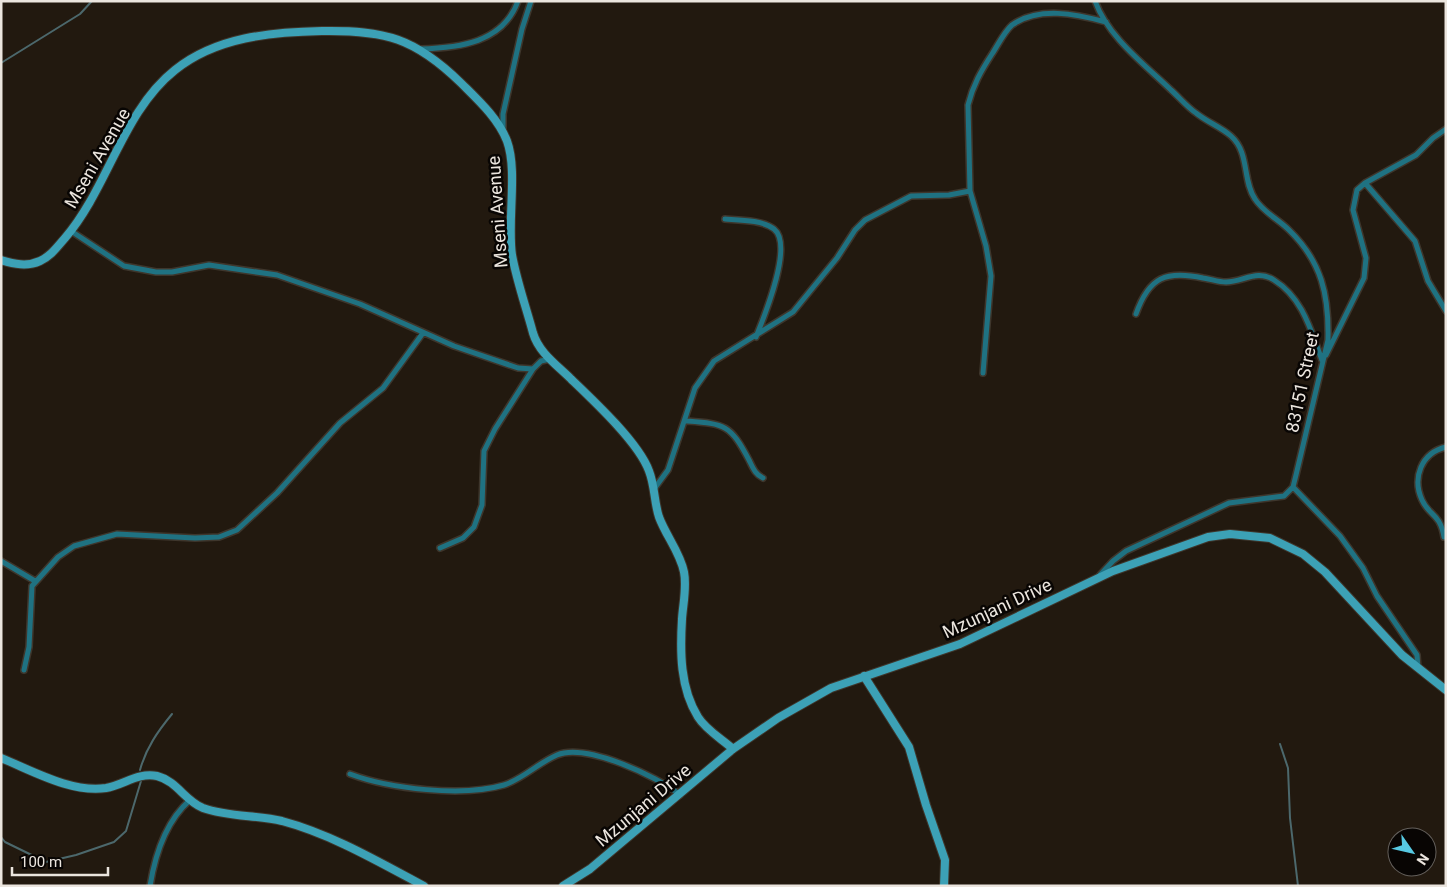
<svg xmlns="http://www.w3.org/2000/svg" width="1447" height="887" font-family="Roboto,sans-serif">
<style>
.lines{fill:none;stroke-linecap:round;stroke-linejoin:round}
.stream{stroke:#4c686c;stroke-width:2}
.street-casing{stroke:#3e362c;stroke-width:8}
.secondary-casing{stroke:#3e362c;stroke-width:10}
.street{stroke:#1f7282;stroke-width:5}
.secondary{stroke:#3ca1b6;stroke-width:8}
.labels{text-anchor:middle;dominant-baseline:central;stroke-width:5;stroke-linejoin:round;paint-order:stroke}
.street-label{font-size:18px;fill:#ebe5de;stroke:#080503}
</style>
<rect width="100%" height="100%" fill="#22190f"/>
<g class="lines">
<path class="stream" d="M1 63 80 14 92 1
M1280 744 1288 768 1290 818 1298 886
M140 770C146 748 158 731 172 714
M1 837 5 842 46 862 76 855 114 842 126 831 141 781"/>
<defs>
<path id="street" d="M1095 1C1108 37 1144 64 1171 90 1179 97 1187 107 1196 113 1207 122 1221 127 1231 136 1250 153 1242 180 1255 199 1263 212 1278 219 1289 230 1322 262 1329 295 1328 340L1296 475 1293 487 1284 496 1229 503 1126 551 1113 561 1100 575
M420 49C459 48 503 43 518 1
M503 130V114L522 29 531 1
M1365 183 1415 241 1428 281 1446 311
M970 191 986 246 991 276 983 373
M725 219C739 220 763 220 774 229 794 245 764 317 756 337
M71 231 124 266 156 272H172L209 265 277 275 360 304 454 346 518 368 533 369 541 361 550 359
M1136 314C1149 277 1166 270 1203 278 1211 279 1218 282 1226 282 1243 282 1257 269 1274 280 1303 298 1311 331 1322 360
M1326 355 1364 278 1366 258 1353 210 1357 190 1365 183 1416 155 1433 138 1446 129
M686 421C725 424 730 424 749 460 753 468 755 474 763 478
M1293 487 1340 536 1363 568 1377 596 1417 655 1418 668
M654 489 668 470 695 388 714 361 793 312 837 258 855 230 865 220 911 196 949 195 970 191 968 105C973 85 981 71 992 54 998 45 1004 32 1012 25 1039 6 1076 14 1106 22
M1444 537C1440 513 1429 516 1422 500 1412 478 1421 453 1446 447
M440 548 463 538 474 527 482 505 484 451 495 429 533 369
M1 561 35 581
M24 670 29 647 32 586 58 557 74 546 117 534 195 538 219 537 237 530 277 493 340 423 383 388 423 333
M350 774C390 789 463 797 504 785 523 779 538 763 557 755 586 743 657 776 680 795
M150 886C155 855 166 821 190 800"/>
<path id="secondary" d="M1 260C14 264 27 267 40 261 51 256 57 247 65 238 108 188 123 111 175 70 216 37 271 32 322 31 385 30 415 38 461 83 478 100 498 118 507 141 518 171 507 221 512 255 517 282 526 307 533 333 539 353 557 365 571 379 593 400 639 443 649 471 655 486 654 502 659 517 666 536 680 552 684 572 687 587 683 604 682 619 680 652 680 688 698 717 706 730 722 739 733 749
M864 676 909 747 926 805 945 860 944 886
M1 758C33 771 71 793 106 788 124 785 138 772 157 776 177 781 185 801 203 808 228 817 257 815 282 821 331 834 379 862 424 886
M563 886 590 869 733 749 778 718 831 688 960 644 1113 571 1208 537 1230 534 1270 538 1303 554 1325 572 1402 655 1446 690"/>
</defs>
<use href="#street" class="street-casing"/>
<use href="#secondary" class="secondary-casing"/>
<use href="#street" class="street"/>
<use href="#secondary" class="secondary"/>
</g>
<g class="labels">
<g class="street-label">
<text transform="translate(97 158) rotate(-60)">Mseni Avenue</text>
<text transform="translate(497 212) rotate(-94)">Mseni Avenue</text>
<text transform="translate(1302 382) rotate(-78)">83151 Street</text>
<text transform="translate(997 608) rotate(-25)">Mzunjani Drive</text>
<text transform="translate(643 805) rotate(-40)">Mzunjani Drive</text>
</g>
</g>
<rect width="1447" height="887" fill="none" stroke="#ebe5de" stroke-width="5"/>
<g transform="translate(1412 852) rotate(124)"><circle r="24" fill="#080503" stroke="#635f5b"/>
<path d="M0-4L9 19L0 12L-9 19Z" fill="#57c9e2"/>
<text y="-8" font-size="14" font-weight="bold" text-anchor="middle" fill="#ebe5de">N</text>
</g>
<path d="M12 867v8h96v-8" fill="none" stroke="#ebe5de" stroke-width="2.5"/>
<text x="20" y="867" font-size="15" fill="#ebe5de" stroke="#080503" stroke-width="4" paint-order="stroke">100 m</text>
</svg>
